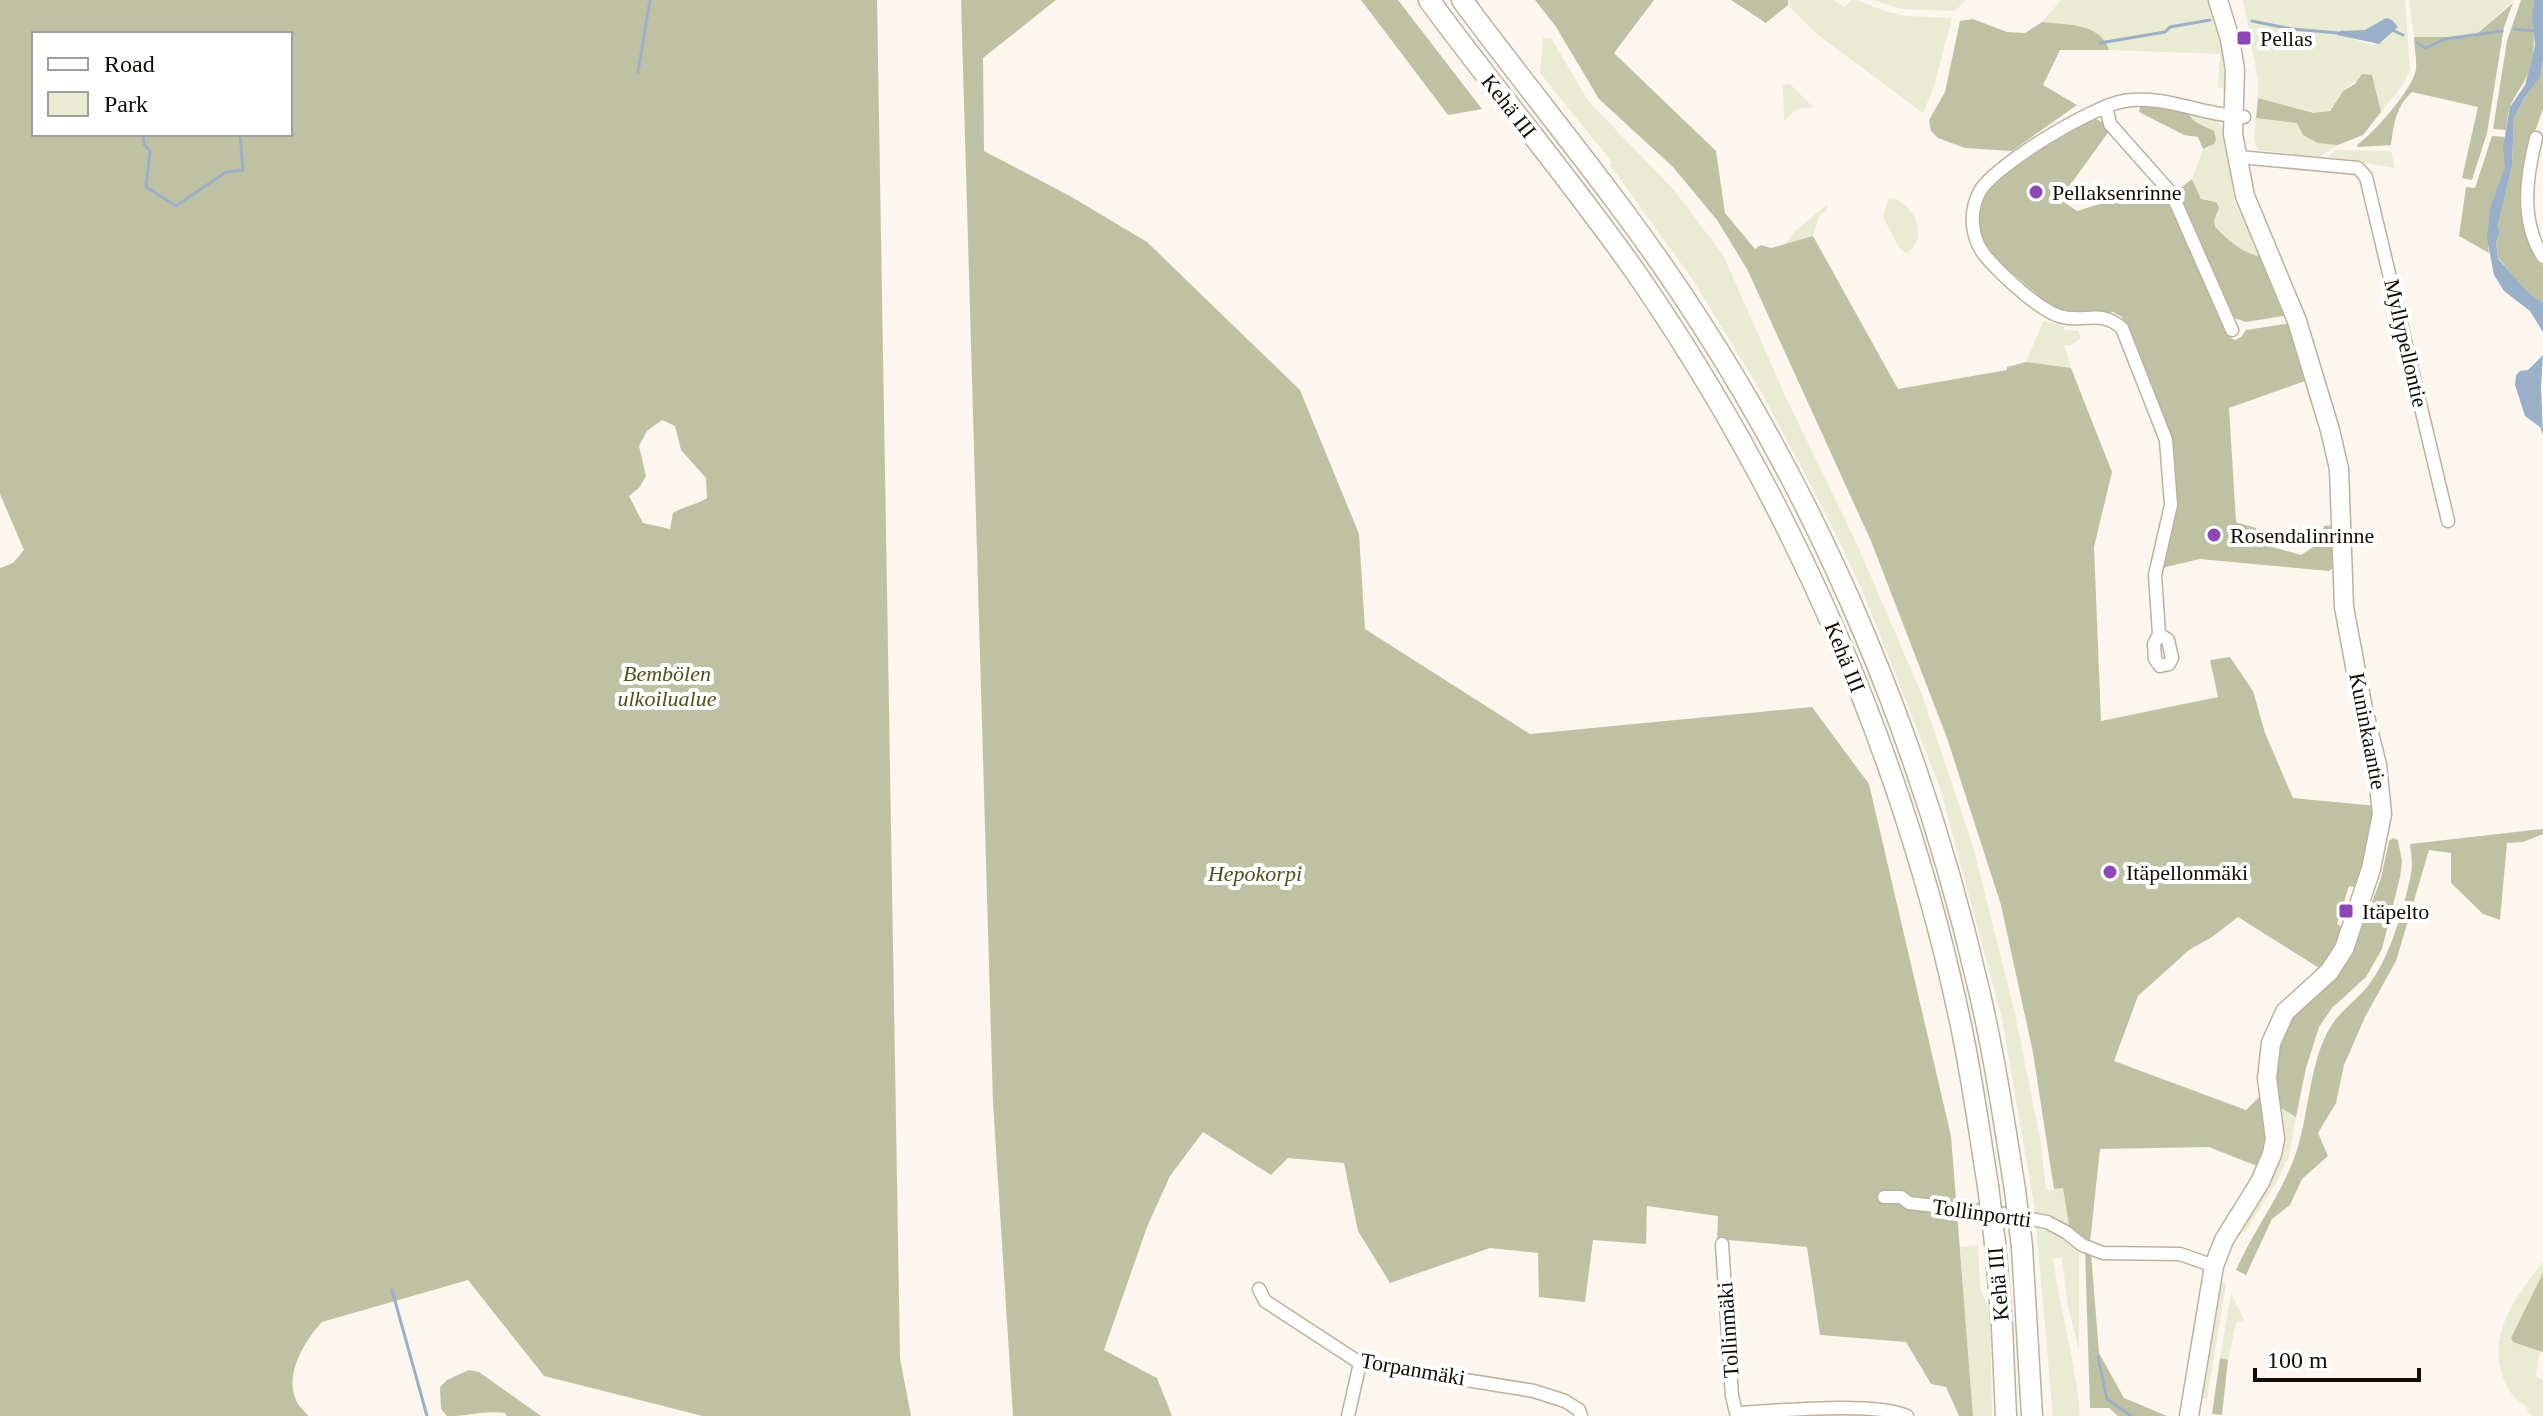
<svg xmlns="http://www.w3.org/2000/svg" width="2543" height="1416" font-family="Georgia,serif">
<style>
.green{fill:#e9ebd2;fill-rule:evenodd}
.forest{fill:#bfc2a2;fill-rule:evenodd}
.water{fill:#9ab0c8}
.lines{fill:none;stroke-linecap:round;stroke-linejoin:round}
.stream{stroke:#9ab0c8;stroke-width:3}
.minor-casing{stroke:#bfb09d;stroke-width:15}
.secondary-casing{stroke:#bfb09d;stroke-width:21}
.trunk-casing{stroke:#bfb09d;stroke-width:23}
.minor{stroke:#fff;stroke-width:12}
.secondary{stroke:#fff;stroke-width:18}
.trunk{stroke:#fff;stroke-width:20}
.trunk-bridge-casing{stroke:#bfb09d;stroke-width:23;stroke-linecap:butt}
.trunk-bridge{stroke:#fff;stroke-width:20}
.poi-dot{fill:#8d46b8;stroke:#fff;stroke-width:3}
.labels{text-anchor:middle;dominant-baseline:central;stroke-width:8;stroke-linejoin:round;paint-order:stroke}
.poi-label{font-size:22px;fill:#110c06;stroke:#fff;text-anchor:start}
.street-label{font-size:22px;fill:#110c06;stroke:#fff}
.park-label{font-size:22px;font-style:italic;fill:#4e501c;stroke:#fff}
</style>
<rect width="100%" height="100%" fill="#fcf6ee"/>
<path class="green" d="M1788 0H1833L1845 7 1852 0H1856L1888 12 1907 16 1952 18 1934 86 1923 113 1818 35 1788 5Z
M1873 0H1966L1955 11 1902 9Z
M2061 0H2214L2230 90 2218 87 2220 54 2109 50C2100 22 2066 25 2042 22Z
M2243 0H2405L2410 70 2403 85 2381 112 2372 75C2363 77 2350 83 2343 91 2334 100 2335 109 2321 114L2258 98V79ZM2380 21 2393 32 2383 42 2372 45 2337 34 2365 30Z
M2409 0H2514L2473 37H2414Z
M1543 38H1551L1589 102 1674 190 1723 255 1789 404 1856 542 1922 695 1972 843 2015 1014 2041 1144 2046 1190 2063 1188 2070 1231 2036 1216 2002 1018 1940 788 1863 592 1832 526 1763 395 1691 277 1610 165 1612 162 1540 73Z
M1790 84 1813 107 1797 109 1784 120 1783 85Z
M2189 112 2217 119 2216 122 2224 128 2234 200 2265 257C2245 256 2228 240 2215 227L2214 221 2218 214 2210 200 2201 199 2192 179 2203 149 2210 147 2207 126 2194 121 2188 115Z
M2256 118 2297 123C2307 141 2319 143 2338 145L2319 157 2258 150 2254 140Z
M2335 150 2391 151 2395 168 2328 157Z
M1889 198C1915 200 1930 241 1906 253L1899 248 1883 217Z
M1828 204 1826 211 1820 214 1813 236 1785 244 1795 231Z
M2046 321 2064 326V330L2078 331 2081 338 2070 346 2064 345 2071 368 2026 362 2043 322Z
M2276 1105 2296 1117 2289 1156 2274 1186 2245 1232 2238 1230 2249 1210Z
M2036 1225 2048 1227 2079 1247V1351L2068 1306 2062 1258H2053C2060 1311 2076 1363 2080 1416H2053Z
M1978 1245 1980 1288 1990 1312 1992 1416H1973L1960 1247Z
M2543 1262V1346L2539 1351 2542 1352 2539 1353 2536 1376 2543 1381V1416H2533L2527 1411 2528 1407C2513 1399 2507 1390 2502 1374 2488 1332 2518 1294 2543 1262Z
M2217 1281 2226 1284 2207 1399 2197 1398Z
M2231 1293 2244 1320 2236 1323 2228 1360 2220 1358Z"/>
<path class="forest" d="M0 0H877L900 1358 911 1416H703L544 1376 468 1280 322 1322C305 1340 284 1375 296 1400 298 1406 305 1411 308 1416H0V568L13 563 24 550 0 494ZM290 34V134H34V34ZM662 420 675 426 681 450 706 478 707 498C696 505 684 506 673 513L670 529 643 523 629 496 639 488 646 476 639 446 647 431Z
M961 0H1056L983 58 984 151 1070 196 1147 242 1300 390 1359 534 1365 629 1530 734 1812 707 1869 784 1951 1136 1973 1416H1959L1946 1387 1931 1384 1906 1342 1820 1335 1807 1247 1717 1239 1718 1216 1647 1206 1646 1244 1593 1240 1585 1302 1539 1297 1538 1253 1490 1248 1390 1283 1358 1231 1344 1163 1288 1158 1271 1175 1203 1132 1170 1176 1147 1227 1104 1350 1157 1378 1172 1416H1013L993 1103Z
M1361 0H1398L1482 109 1448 115Z
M1535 0H1654L1614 53 1716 151 1725 213 1755 249 1761 245 1771 248 1813 236 1898 389 2007 370V367L2026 362 2071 368 2112 472 2094 547 2101 721 2218 697 2210 660 2230 657 2253 691 2265 733 2293 798 2377 806 2365 860 2354 887 2349 886 2337 924 2342 927 2331 953 2319 968 2238 917 2212 937 2189 950 2138 996 2114 1061 2246 1110 2260 1096 2265 1140 2262 1168 2209 1147 2100 1149 2090 1243 2070 1231 2063 1188 2054 1189 2033 1053 2001 905 1947 738 1871 541 1747 269 1717 220 1673 167 1599 99 1556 27Z
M1731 0H1788V5L1766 23Z
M2521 0H2534C2531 22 2537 42 2531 64 2527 82 2518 89 2511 104 2508 112 2507 121 2506 130L2493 129 2507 41Z
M2513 3 2504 27 2487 133 2472 180 2462 178 2478 107 2412 92C2395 108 2394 124 2391 145L2358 147 2357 145C2373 134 2414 88 2416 69 2417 59 2414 47 2414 37H2473Z
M1973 19 2007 32 2025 33 2042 22C2066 25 2100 22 2109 50H2060L2043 85 2077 105 2012 151 1965 148 1938 138 1931 131 1929 120 1945 92 1960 21Z
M2543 60V109L2534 134 2524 182 2522 221 2537 258 2543 266V302C2523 295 2513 273 2498 258L2496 242 2500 233 2498 226 2512 166 2514 118 2525 97 2540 78Z
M2362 74 2372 75 2381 112 2363 135 2338 145 2318 143 2303 135 2297 123 2256 118 2258 98 2314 113 2330 111 2343 91 2355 84Z
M2141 104 2189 112V115L2194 121 2214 131 2216 140 2214 144 2203 149 2198 137 2184 135 2139 112Z
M2092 117 2102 122 2110 130 2060 199 2077 211 2119 198H2169L2231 338 2235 340 2241 337 2246 330 2291 323 2308 380 2229 408 2236 522 2256 528 2258 543 2301 555 2318 544 2324 526 2335 525V567L2329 571 2200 559 2162 568 2176 509 2172 438 2137 346 2122 317 2113 312 2069 314 2053 308 1997 260 1984 245 1978 228 1977 212 1982 196 1994 180Z
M2492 136 2505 137C2503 148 2507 159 2505 170 2498 203 2484 216 2489 253L2459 236 2466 187 2475 188Z
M2192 179 2201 199 2216 202 2219 208 2214 221 2215 227C2228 240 2245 256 2265 257L2290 315 2246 322 2231 317 2174 193Z
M2543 829V834L2523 842 2507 843 2500 920 2483 914 2451 883V853L2429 850 2396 961 2365 1017 2344 1065 2336 1103 2318 1133 2328 1156 2302 1179 2290 1205 2272 1219 2246 1275 2236 1270C2253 1231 2280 1197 2295 1156 2309 1117 2308 1071 2327 1033 2337 1013 2354 1003 2367 987 2389 961 2404 908 2411 874 2413 864 2411 853 2410 844Z
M2393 838 2398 840 2402 861 2400 877 2382 949 2366 977 2332 1008 2319 1027 2306 1068 2296 1117 2276 1105 2272 1071 2277 1045 2287 1021 2365 903 2371 905 2381 878 2389 841Z
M2085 1250 2091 1253 2099 1353 2124 1398 2167 1416H2118L2109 1408H2090Z
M2543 1273V1352L2513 1342 2511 1338Z
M2220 1358 2228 1360 2222 1415 2212 1414Z
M469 1370 479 1372 541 1416H507L505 1413C486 1410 467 1416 447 1416L441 1409 440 1387 447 1380Z"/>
<path class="water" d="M2534 0H2543V60L2540 78 2525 97 2514 118 2512 166 2498 226 2500 233 2496 242 2498 259C2513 273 2524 294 2543 302V332L2530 311 2504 291 2494 275 2487 239 2490 208 2505 168 2503 147 2510 107 2525 85 2531 63 2535 45 2532 17Z
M2386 18 2392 20 2398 27 2379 44 2337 35 2340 31 2365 30Z
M2543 355 2541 387 2543 435 2540 427 2525 416 2515 385 2516 375 2520 371 2528 370Z"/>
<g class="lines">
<path class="stream" d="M2252 21 2292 29 2338 33
M2514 29 2536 31
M2392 30 2403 35
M2100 43 2165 32 2170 27 2210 20
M2417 43 2426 48 2445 39 2502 31
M638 72 650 0
M143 134 144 144 150 151 146 187 176 206 226 172 243 170 240 134
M392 1290 427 1416
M2098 1357 2107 1399 2131 1416"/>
<defs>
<path id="minor" d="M2106 106 2110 124 2172 194 2232 330
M2536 138C2526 178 2520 221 2543 257
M2239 157 2358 168 2366 177 2448 521
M2159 634 2168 640 2172 658 2169 664 2160 666 2155 659 2154 644 2159 634 2155 575 2171 505 2166 440 2122 328C2098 308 2086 324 2059 316 2038 309 2003 276 1988 259 1971 241 1968 213 1980 191 1995 165 2093 106 2124 101 2163 94 2205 116 2244 117
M1884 1197H1901L1909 1203 2005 1214 2047 1222 2066 1232 2082 1245 2103 1253 2180 1254 2214 1266
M1722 1244 1732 1396 1737 1416
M1259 1289 1265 1301 1360 1363 1534 1391 1565 1401 1579 1410 1581 1416
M1737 1413C1775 1411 1876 1401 1907 1416
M1348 1416 1360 1363"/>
<path id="secondary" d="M2189 1416 2214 1266 2224 1240 2260 1182 2272 1154 2275 1139 2267 1078 2271 1043 2285 1012 2329 972 2344 949 2371 869 2382 814 2377 765 2363 709 2344 607 2339 469 2330 430 2297 321 2245 196 2233 134 2235 70 2230 39 2218 0"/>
<path id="trunk" d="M1429 0C1497 93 1573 182 1639 277 1792 500 1904 756 1960 1021 1972 1076 1979 1131 1988 1186
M1462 0C1539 104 1623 203 1693 311 1827 515 1923 748 1978 986 1994 1053 2004 1121 2015 1190
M1995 1243 2002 1326 2006 1416
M2022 1247 2032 1416"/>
</defs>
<use href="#minor" class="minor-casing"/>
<use href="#secondary" class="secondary-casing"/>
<use href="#trunk" class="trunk-casing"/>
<use href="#minor" class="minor"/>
<use href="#secondary" class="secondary"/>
<use href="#trunk" class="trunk"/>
<defs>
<path id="trunk-bridge" d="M1988 1186 1995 1243
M2015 1190 2022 1247"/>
</defs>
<use href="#trunk-bridge" class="trunk-bridge-casing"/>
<use href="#trunk-bridge" class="trunk-bridge"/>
</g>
<g class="poi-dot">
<rect x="2236" y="30" width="16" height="16" rx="4"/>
<circle cx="2036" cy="192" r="8"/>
<circle cx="2214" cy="535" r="8"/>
<circle cx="2110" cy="872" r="8"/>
<rect x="2338" y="903" width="16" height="16" rx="4"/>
</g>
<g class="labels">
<g class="poi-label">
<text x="2260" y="38">Pellas</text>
<text x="2052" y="192">Pellaksenrinne</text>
<text x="2230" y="535">Rosendalinrinne</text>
<text x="2126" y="872">Itäpellonmäki</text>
<text x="2362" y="911">Itäpelto</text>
</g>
<g class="street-label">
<text transform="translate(1509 106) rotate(52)">Kehä III</text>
<text transform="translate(2406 343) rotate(77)">Myllypellontie</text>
<text transform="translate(1845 657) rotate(68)">Kehä III</text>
<text transform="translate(2368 731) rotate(79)">Kuninkaantie</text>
<text transform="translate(1982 1213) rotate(8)">Tollinportti</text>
<text transform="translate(1998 1284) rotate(-95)">Kehä III</text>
<text transform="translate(1728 1330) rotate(-94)">Tollinmäki</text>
<text transform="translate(1413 1369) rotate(10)">Torpanmäki</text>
</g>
<g class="park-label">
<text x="667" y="673">Bembölen<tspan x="667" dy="25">ulkoilualue</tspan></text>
<text x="1255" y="873">Hepokorpi</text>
</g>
</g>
<rect x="32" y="32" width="260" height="104" fill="#ffffff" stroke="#a09e9b" stroke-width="2"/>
<rect x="48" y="58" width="40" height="12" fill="#ffffff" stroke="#a09e9b" stroke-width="2"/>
<text x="104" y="72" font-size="24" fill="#110c06">Road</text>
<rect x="48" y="92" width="40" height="24" fill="#e9ebd2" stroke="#a09e9b" stroke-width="2"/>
<text x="104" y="112" font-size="24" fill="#110c06">Park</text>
<path d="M2255 1368v12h164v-12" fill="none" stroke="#110c06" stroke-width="4"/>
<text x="2267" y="1368" font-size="24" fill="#110c06" stroke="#ffffff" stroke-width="6" paint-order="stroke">100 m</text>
</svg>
